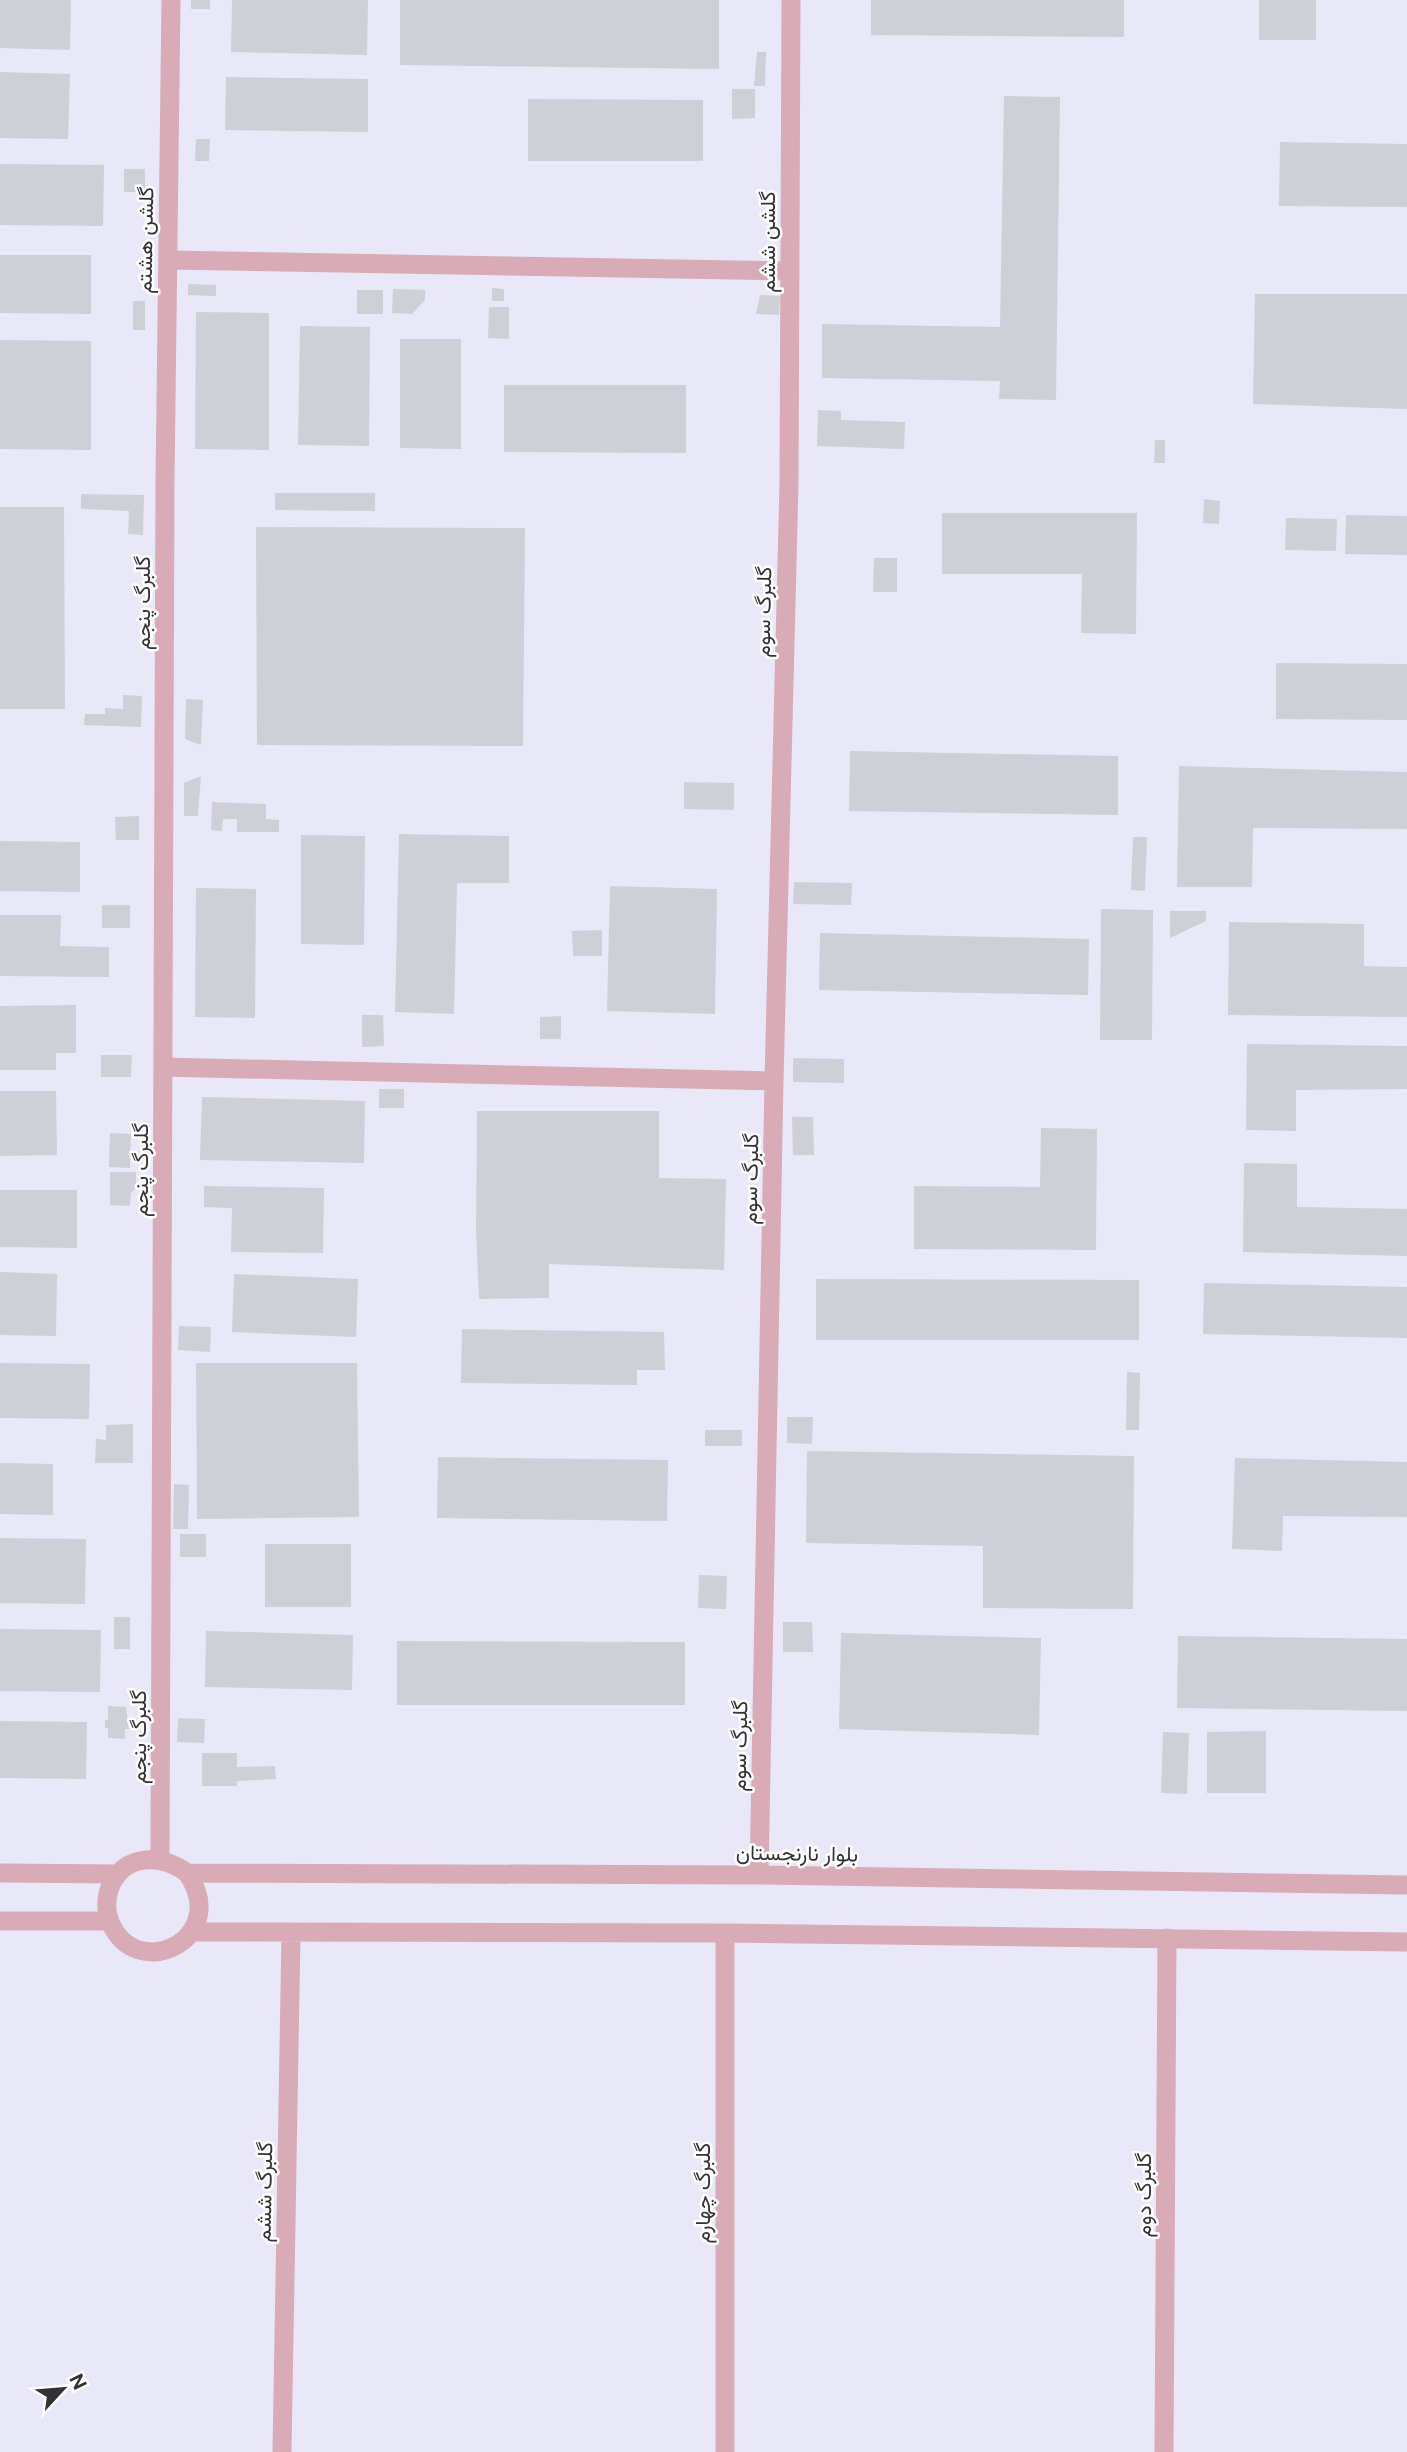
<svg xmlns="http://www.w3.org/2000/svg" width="1407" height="2452" font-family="'Public Sans',Vazirmatn,sans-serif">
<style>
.built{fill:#e8e8f9}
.building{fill:#cfcfd8}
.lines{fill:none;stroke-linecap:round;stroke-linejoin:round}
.minor{stroke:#d8abb6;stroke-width:19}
.labels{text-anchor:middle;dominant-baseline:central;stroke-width:5;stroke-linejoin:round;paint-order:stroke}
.street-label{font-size:21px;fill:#323235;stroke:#fff}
</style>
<rect width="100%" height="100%" fill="#f6f6fe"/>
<path class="built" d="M0 0H1407V2452H0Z"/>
<path class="building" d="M0 0H71L70 50 0 48Z
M191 0H210V9H191Z
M232 0H368L367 55 231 52Z
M400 0H719V69L400 65Z
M871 0H1124V37L871 35Z
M1259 0H1316V40H1259Z
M757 52H766L765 86H754Z
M0 72 70 74 68 139 0 138Z
M226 77 368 79V132L225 130Z
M732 89H755V118L732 119Z
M1004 96 1060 97 1056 400 999 399 1000 381 822 378V324L1000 327Z
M528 99 703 100V161H528Z
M196 139H210L209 161H195Z
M1280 142 1407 144V207L1279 206Z
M0 164 104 165 103 226 0 225Z
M124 169H145V192H124Z
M0 255H91V314L0 313Z
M188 284 216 285V296L188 295Z
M492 288 504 289V301H492Z
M393 289 425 290V300L412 314 392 313Z
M357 290H383V314H357Z
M1255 294H1407V409L1253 404Z
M760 295 780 296 779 315 756 314Z
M133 301H145V330H133Z
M489 307H509V339L488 338Z
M196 312 269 313V450L195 449Z
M300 326 370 327 369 446 298 445Z
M400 339H461V449L400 448Z
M0 340 91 341V450L0 449Z
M504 385H686V453L504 452Z
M818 410 841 411V420L905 422 904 449 817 446Z
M1155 440H1165V463H1154Z
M275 493H375V511L275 510Z
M81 494 144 495 143 535 128 534 129 511 81 509Z
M1204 499 1220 501 1219 524 1203 523Z
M0 507H64L65 709H0Z
M942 513H1137L1136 634 1081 633 1082 574H942Z
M1346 515 1407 516V555L1345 554Z
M1286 518 1337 519 1336 551 1285 550Z
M256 527 525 528 523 746 257 745Z
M874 558H897V592H873Z
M1276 663 1407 664V720L1276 719Z
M123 695 142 696 141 727 84 725 85 714H105V708L123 709Z
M186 699 203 700 201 745 185 739Z
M850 751 1118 756V815L849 811Z
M1179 766 1407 772V829L1253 828 1252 887H1177Z
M201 776 198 816H184V783Z
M684 782 734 783V810L684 809Z
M212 802 266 804V819L279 820V832H237V819H223L222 831 211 830Z
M139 816V840H116L115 817Z
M399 834 509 836V883H457L454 1014 395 1012Z
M301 835 365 836 364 945 301 944Z
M1133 837H1147L1145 891 1131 890Z
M0 841 80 842V892L0 891Z
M794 882 852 883 851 905 793 904Z
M610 886 717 889 715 1014 607 1011Z
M196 888 256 889 255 1018 195 1017Z
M102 905H130V928H102Z
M1101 909 1153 910 1152 1040H1100Z
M1170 911H1206V921L1170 938Z
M0 915H61L60 946 109 947V977L0 976Z
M1229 922 1364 924V966L1407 967V1017L1228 1015Z
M602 930V956H573L572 931Z
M820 933 1089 939 1088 995 819 990Z
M76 1005V1053H56V1070H0V1006Z
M362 1015H383L384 1046 362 1047Z
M561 1016V1039H540V1017Z
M1247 1044 1407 1046V1089L1296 1090V1131L1246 1130Z
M101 1055H132L131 1077H101Z
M793 1058 844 1059V1083L793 1082Z
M379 1089H404V1108H379Z
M0 1091H56L57 1155 0 1156Z
M202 1097 365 1101 364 1163 200 1160Z
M477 1111H659V1178L726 1179 724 1270 549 1264V1298L479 1299 476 1230Z
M792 1117H813L814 1155H793Z
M1041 1128 1097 1129 1096 1250 914 1249V1186L1040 1187Z
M110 1133 131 1134 130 1168 109 1167Z
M1244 1163 1297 1164V1207L1407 1209V1256L1243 1252Z
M110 1172H136V1188L131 1193 130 1206 110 1205Z
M204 1186 324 1188 323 1253 231 1252 232 1208 204 1207Z
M0 1190H77V1248L0 1247Z
M0 1272 57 1274 56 1336 0 1335Z
M234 1274 358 1279 356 1337 232 1332Z
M816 1279 1139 1280V1340H816Z
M1204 1283 1407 1287V1338L1203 1334Z
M179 1326 211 1327 210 1352 178 1350Z
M462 1329 664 1332 665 1370H637V1385L461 1383Z
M0 1363 90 1364 89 1419 0 1418Z
M196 1363H357L359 1517 197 1519Z
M1127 1372 1140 1373 1139 1430H1126Z
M787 1417H813L812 1444 787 1443Z
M133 1424V1463H95L96 1439 106 1440V1425Z
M705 1430H742V1446H705Z
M807 1451 1134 1456 1133 1609 983 1608V1546L806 1543Z
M438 1457 668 1460 667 1521 437 1518Z
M1235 1458 1407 1462V1517L1283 1516 1282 1551 1232 1549Z
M0 1463 53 1464V1515L0 1514Z
M174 1484 189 1485 188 1529H173Z
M180 1534H206V1557H180Z
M0 1538 86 1539 85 1604 0 1603Z
M265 1544H351V1607H265Z
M699 1575 727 1576 726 1609 698 1608Z
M114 1617H130V1649H114Z
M783 1622H812L813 1652H783Z
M0 1629 101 1630 100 1692 0 1691Z
M206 1631 353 1635 352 1690 205 1687Z
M841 1633 1041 1638 1039 1735 839 1729Z
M1178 1636 1407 1639V1711L1177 1708Z
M397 1641 685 1642V1705H397Z
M108 1706 126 1707 129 1729H125V1739L108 1738V1728H105V1720H108Z
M178 1718 205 1719 204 1743 177 1742Z
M0 1721 87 1722 86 1779 0 1778Z
M1266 1731V1793H1207V1732Z
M1163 1732 1189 1733 1187 1794 1161 1793Z
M202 1753H237V1767L275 1766 276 1779 237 1781V1786H202Z"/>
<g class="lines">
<path class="minor" d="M168 260 790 271
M163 1067 774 1081
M160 1859 165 481 171 0
M0 1873 118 1874
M187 1873C231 1936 143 1982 113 1928 106 1916 105 1901 110 1887 124 1853 162 1854 187 1873L759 1875 1407 1885
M759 1875 774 1081 789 484 791 0
M0 1921H110
M191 1932 725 1933 1407 1942
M282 2452 291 1933
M725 2452V1933
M1164 2452 1167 1938"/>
</g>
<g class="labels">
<g class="street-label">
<text transform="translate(145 240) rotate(-89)">گلشن هشتم</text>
<text transform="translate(767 242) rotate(-90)">گلشن ششم</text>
<text transform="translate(142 603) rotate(-90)">گلبرگ پنجم</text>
<text transform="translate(763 612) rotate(-89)">گلبرگ سوم</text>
<text transform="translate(140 1170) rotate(-90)">گلبرگ پنجم</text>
<text transform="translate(750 1179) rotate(-89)">گلبرگ سوم</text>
<text transform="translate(138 1737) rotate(-90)">گلبرگ پنجم</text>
<text transform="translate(739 1746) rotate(-89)">گلبرگ سوم</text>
<text transform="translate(797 1853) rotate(1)">بلوار نارنجستان</text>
<text transform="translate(264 2192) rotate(-89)">گلبرگ ششم</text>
<text transform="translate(702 2193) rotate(-90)">گلبرگ چهارم</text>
<text transform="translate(1143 2195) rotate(-90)">گلبرگ دوم</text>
</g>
</g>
<g transform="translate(63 2389) rotate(64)" stroke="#ffffff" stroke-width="5" paint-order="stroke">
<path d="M0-5L12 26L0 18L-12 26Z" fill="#323235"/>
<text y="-10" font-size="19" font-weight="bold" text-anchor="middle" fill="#323235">N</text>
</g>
</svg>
